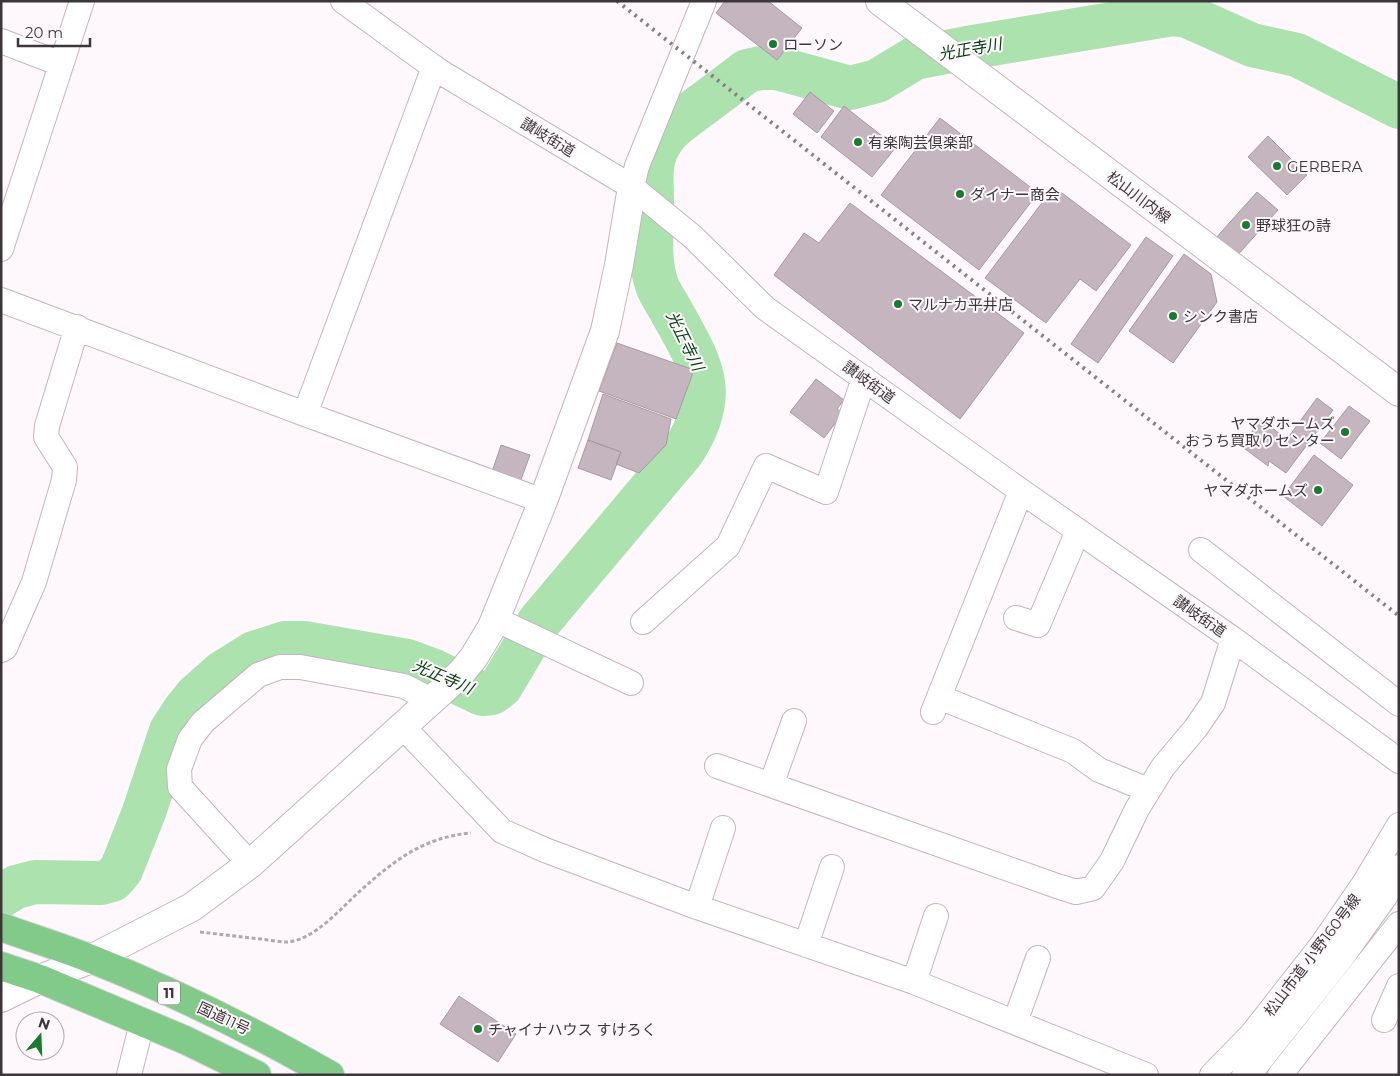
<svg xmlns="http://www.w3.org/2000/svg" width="1400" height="1076" font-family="Montserrat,'Noto Sans JP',sans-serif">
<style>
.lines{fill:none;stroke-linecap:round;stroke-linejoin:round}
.river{stroke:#abe2ae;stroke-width:44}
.building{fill:#c4b5be;stroke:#a899a2}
.minor-casing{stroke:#c4b5be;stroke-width:26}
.tertiary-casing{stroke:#c4b5be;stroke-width:30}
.secondary-casing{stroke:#c4b5be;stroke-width:30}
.trunk-casing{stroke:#d8d7d8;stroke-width:30}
.path{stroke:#b0aaae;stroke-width:3;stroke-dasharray:4 2.5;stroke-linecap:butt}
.minor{stroke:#fff;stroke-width:24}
.tertiary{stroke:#fff;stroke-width:28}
.secondary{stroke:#fff;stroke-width:28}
.trunk{stroke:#82ca8a;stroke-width:28}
.rail{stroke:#878185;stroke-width:4;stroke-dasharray:2.5 5;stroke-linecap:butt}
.poi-dot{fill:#187b2e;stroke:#fef7fb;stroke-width:2}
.labels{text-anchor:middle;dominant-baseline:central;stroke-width:4;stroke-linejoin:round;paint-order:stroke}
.shield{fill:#fef7fb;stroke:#767074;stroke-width:1}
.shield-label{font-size:14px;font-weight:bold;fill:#3c363a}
.poi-label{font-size:15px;fill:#3c363a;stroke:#fef7fb;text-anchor:start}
.street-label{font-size:15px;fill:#3c363a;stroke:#fef7fb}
.water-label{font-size:16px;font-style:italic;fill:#044213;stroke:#fef7fb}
</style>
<rect width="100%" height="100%" fill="#fef7fb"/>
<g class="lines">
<path class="river" d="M1 896 16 887 35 882 101 883 112 880 121 870 144 812 171 731 184 711 196 696 222 673 254 653 285 643H304L407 661 434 671 482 694 492 693 501 686 539 622 683 451C721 393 701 365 671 311 667 303 660 294 657 285 648 261 652 227 652 202 652 178 648 161 662 140 669 127 684 119 695 110 713 97 730 84 747 71L761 68H777L850 88 877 81 915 58 967 48 1173 14 1187 16 1252 45 1297 55 1399 107"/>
</g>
<path class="building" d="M725 1H768L802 28 777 60 716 13Z
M810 92 834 111 817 133 793 114Z
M844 106 896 147 872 177 821 137Z
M940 118 1038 193 979 270 881 195Z
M1268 136 1307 175 1287 195 1248 157Z
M1054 187 1131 245 1096 291 1080 279 1046 323 985 278Z
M1257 192 1278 210 1235 258 1214 240Z
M850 203 1024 333 960 419 774 275 804 233 819 243Z
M1146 237 1173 256 1098 363 1071 344Z
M1184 254 1211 274 1217 302 1173 363 1129 331Z
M617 343 694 370 676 419 599 391Z
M816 379 844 400 837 409 843 413 824 438 790 412Z
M603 394 671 419 666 445 639 473 616 464 621 452 588 440Z
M1317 398 1333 410 1286 473 1269 461 1268 466 1241 446 1261 420 1287 439Z
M1349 406 1370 421 1341 459 1320 443Z
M588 440 621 452 611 480 578 468Z
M501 445 530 455 518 488 490 478Z
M1314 455 1353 485 1322 526 1283 496Z
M459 996 516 1034 498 1062 440 1024Z"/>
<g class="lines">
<defs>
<path id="minor" d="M343 1 439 71 632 187 693 237 765 308 1021 491 1233 639 1399 761
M1 41 61 64
M632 187 637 166 704 1
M1 249 82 1
M1 300 305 414 543 501
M305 414 434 67
M1201 550 1399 704
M1016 618 1038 625 1078 531
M495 619 631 683
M643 622 728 546 766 466 826 492 864 378
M1 650 5 648 34 582 64 480 65 467 46 437 47 426 77 327
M939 697 1073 751 1099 770 1148 790
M933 712 1021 491
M403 727 502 831 545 850 697 907 914 982 1146 1075
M717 766 1057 886 1076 892 1093 888 1112 861 1137 809 1163 767 1195 729 1213 703 1233 639
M771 785 794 721
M250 864 180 787 179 769 190 739 203 722 258 675 280 667H300L404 686 431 700
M697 907 723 828
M806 945 832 867
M914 982 936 916
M1384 1020 1399 986
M1015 1022 1038 958
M129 1075 142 1023
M1212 1075 1252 1034 1321 946 1365 882 1399 825
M1280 1075 1399 924"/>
<path id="tertiary" d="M1 998 40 979 91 959 192 907 250 864 444 689 461 673 474 657 492 627 543 501 605 331 619 265 632 187
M1246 1075 1339 958 1383 896 1399 869"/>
<path id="secondary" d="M880 1 1399 392"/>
<path id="trunk" d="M1 927C31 938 61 947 91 959 173 991 253 1031 330 1075
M1 966 40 979 185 1040 257 1075"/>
</defs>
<use href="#minor" class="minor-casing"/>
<use href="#tertiary" class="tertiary-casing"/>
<use href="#secondary" class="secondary-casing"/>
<use href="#trunk" class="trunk-casing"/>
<path class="path" d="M200 932C220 934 240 937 261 939 269 940 279 942 287 942 315 940 342 907 361 890 395 860 424 837 471 833"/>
<use href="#minor" class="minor"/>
<use href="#tertiary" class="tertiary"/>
<use href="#secondary" class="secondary"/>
<use href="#trunk" class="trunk"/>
<path class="rail" d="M617 1 1399 616"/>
</g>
<g class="poi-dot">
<circle cx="773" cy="44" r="5"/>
<circle cx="858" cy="142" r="5"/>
<circle cx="1277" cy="166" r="5"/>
<circle cx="960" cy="194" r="5"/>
<circle cx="1246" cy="225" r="5"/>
<circle cx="898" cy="304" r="5"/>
<circle cx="1173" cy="316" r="5"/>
<circle cx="1345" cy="432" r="5"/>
<circle cx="1318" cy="490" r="5"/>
<circle cx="478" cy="1029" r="5"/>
</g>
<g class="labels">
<rect class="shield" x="158" y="981.5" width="22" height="23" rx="4"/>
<g class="shield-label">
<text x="169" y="993">11</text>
</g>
<g class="poi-label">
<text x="783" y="44">ローソン</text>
<text x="868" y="142">有楽陶芸倶楽部</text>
<text x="1287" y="166">GERBERA</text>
<text x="970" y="194">ダイナー商会</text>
<text x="1256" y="225">野球狂の詩</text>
<text x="908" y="304">マルナカ平井店</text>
<text x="1183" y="316">シンク書店</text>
<text x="1335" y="423" text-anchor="end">ヤマダホームズ<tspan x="1335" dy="17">おうち買取りセンター</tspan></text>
<text x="1308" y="490" text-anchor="end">ヤマダホームズ</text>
<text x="488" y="1029">チャイナハウス すけろく</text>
</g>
<g class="street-label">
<text transform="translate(548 137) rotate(31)">讃岐街道</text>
<text transform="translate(1139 197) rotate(37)">松山川内線</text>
<text transform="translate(869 382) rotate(36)">讃岐街道</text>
<text transform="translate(1200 616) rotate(35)">讃岐街道</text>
<text transform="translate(1312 955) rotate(-53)">松山市道 小野160号線</text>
<text transform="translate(224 1018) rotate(25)">国道11号</text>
</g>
<g class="water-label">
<text transform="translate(970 49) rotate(-10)">光正寺川</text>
<text transform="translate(685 341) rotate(64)">光正寺川</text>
<text transform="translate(443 677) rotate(23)">光正寺川</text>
</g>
</g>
<rect width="1400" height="1076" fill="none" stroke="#3c363a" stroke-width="5"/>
<g transform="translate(40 1036) rotate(19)"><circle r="24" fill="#fef7fb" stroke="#b0aaae"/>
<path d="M0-4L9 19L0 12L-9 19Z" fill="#187b2e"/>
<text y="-8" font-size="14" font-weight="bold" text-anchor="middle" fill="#3c363a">N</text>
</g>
<path d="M18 38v8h72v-8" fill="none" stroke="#3c363a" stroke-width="2.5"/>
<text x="25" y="38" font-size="15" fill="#3c363a" stroke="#fef7fb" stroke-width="4" paint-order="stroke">20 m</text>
</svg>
